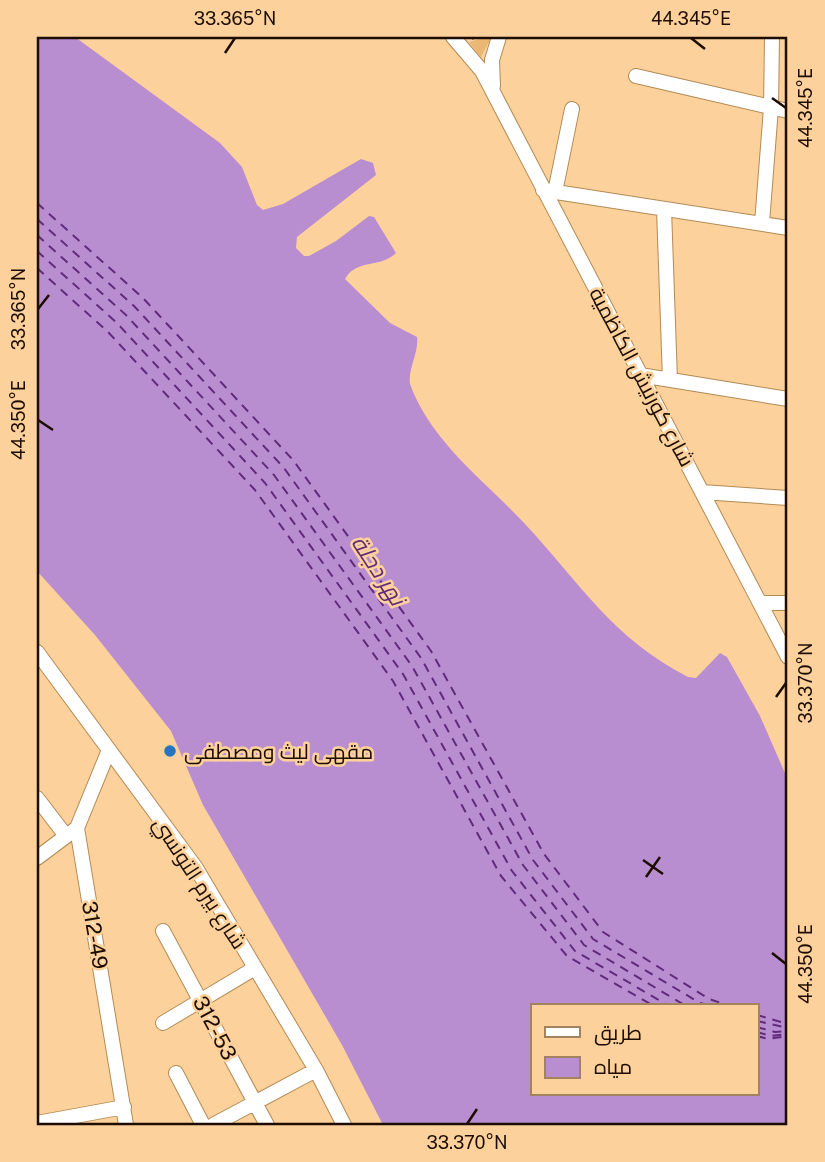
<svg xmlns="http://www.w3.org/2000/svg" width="825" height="1162" font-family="'Public Sans',Cairo,sans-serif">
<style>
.green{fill:#ebb774}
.water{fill:#b98ed1;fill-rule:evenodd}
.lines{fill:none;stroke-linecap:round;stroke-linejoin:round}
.ferry{stroke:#612b7b;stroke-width:2;stroke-dasharray:9 7;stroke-linecap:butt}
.minor-casing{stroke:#b28a55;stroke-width:16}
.path{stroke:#9f7f5a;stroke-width:2;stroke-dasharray:2 5;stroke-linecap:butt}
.minor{stroke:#fff;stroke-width:14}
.ticks{fill:none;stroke:#1c0d00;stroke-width:2.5}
.poi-dot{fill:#2774c3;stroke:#fdd19b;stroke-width:2.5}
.labels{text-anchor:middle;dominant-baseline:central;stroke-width:5;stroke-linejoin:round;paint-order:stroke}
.street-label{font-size:21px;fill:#1c0d00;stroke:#fdd19b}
.poi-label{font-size:21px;fill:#1c0d00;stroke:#fdd19b;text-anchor:start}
.water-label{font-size:23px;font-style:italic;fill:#612b7b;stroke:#fdd19b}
.neatline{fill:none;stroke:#1c0d00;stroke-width:2.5}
.ticks-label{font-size:18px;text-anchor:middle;fill:#1c0d00}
</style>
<rect width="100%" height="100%" fill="#fdd19b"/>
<path class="green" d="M487 37 491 38 481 57 469 42Z"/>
<path class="water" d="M37 37H75L220 143 242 167 257 205 263 210 283 204 361 159 373 163 376 175 297 237 296 248 304 256H309L336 241 369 216 374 217 396 253C381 268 356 259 345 279L390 323 417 337C419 353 408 367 410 384 431 442 485 481 525 524 582 585 610 636 688 677L696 678 720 653 727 657 760 716 788 780V1125H383L342 1045 203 805 171 731 95 635 37 571ZM533 1006H757V1094H533Z"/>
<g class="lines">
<path class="ferry" d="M37 203 143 298 293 460 431 651 544 854 603 932 709 999 730 1006
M37 219 134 306 284 468 421 658 533 860 593 939 700 1003 711 1006
M37 235 126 315 274 475 412 666 523 865 584 945 686 1006
M37 251 117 323 265 483 403 674 512 871 575 951 669 1006
M37 268 108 332 255 490 393 681 501 876 567 956 654 1006
M757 1015 788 1024
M757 1021 788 1028
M757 1027 775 1032 788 1031
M757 1032 771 1036 788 1034
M757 1036 768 1039 788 1036"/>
<defs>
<path id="minor" d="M453 37 482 71 788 657
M636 76 788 111
M493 86 492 60 499 37
M543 190 788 228
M555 192 572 109
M664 209 670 380
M762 223 771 108 772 37
M640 375 788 399
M702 492 788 498
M760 603H788
M37 652 196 868 316 1070 344 1125
M109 750 77 828 126 1125
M37 798 66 836
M37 858 77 828
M163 931 267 1125
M163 1023 255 968
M176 1073 203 1125
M37 1123 124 1107
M213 1125 316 1070"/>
</defs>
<use href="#minor" class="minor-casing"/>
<path class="path" d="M472 39 484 37"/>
<use href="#minor" class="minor"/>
</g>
<path class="ticks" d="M691 38 705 49M225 53 235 38M772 98 786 108M38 309 49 295M38 420 53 430M776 697 786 683M643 860 663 874M646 877 660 857M772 953 786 964M467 1124 477 1109"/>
<circle class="poi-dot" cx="170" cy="751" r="7"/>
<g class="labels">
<g class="street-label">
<text transform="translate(642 377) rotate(62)">شارع كورنيش الكاظمية</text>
<text transform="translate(200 883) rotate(57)">شارع بيرم التونسي</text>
<text transform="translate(95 935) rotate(80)">312-49</text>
<text transform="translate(215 1028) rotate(62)">312-53</text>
</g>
<g class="poi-label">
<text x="184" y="751">مقهى ليث ومصطفى</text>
</g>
<g class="water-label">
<text transform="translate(379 570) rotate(57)">نهر دجلة</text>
</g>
</g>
<rect width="825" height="1162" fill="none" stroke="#fdd19b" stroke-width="77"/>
<rect x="531" y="1004" width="228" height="91" fill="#fdd19b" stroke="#a3835d" stroke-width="2"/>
<rect x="545" y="1027" width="35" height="10" fill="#ffffff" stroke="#a3835d" stroke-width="2"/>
<text x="594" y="1040" font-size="21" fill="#1c0d00">طريق</text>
<rect x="545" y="1057" width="35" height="21" fill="#b98ed1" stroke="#a3835d" stroke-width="2"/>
<text x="594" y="1074" font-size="21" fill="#1c0d00">مياه</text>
<rect x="38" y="38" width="748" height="1086" class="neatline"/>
<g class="ticks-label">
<text x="235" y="25">33.365°N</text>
<text x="691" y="25">44.345°E</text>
<text transform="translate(806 108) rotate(-90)" y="6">44.345°E</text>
<text transform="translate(19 309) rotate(-90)" y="6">33.365°N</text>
<text transform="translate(19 420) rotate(-90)" y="6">44.350°E</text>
<text transform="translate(806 683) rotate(-90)" y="6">33.370°N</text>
<text transform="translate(806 964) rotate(-90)" y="6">44.350°E</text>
<text x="467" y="1149">33.370°N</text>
</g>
</svg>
